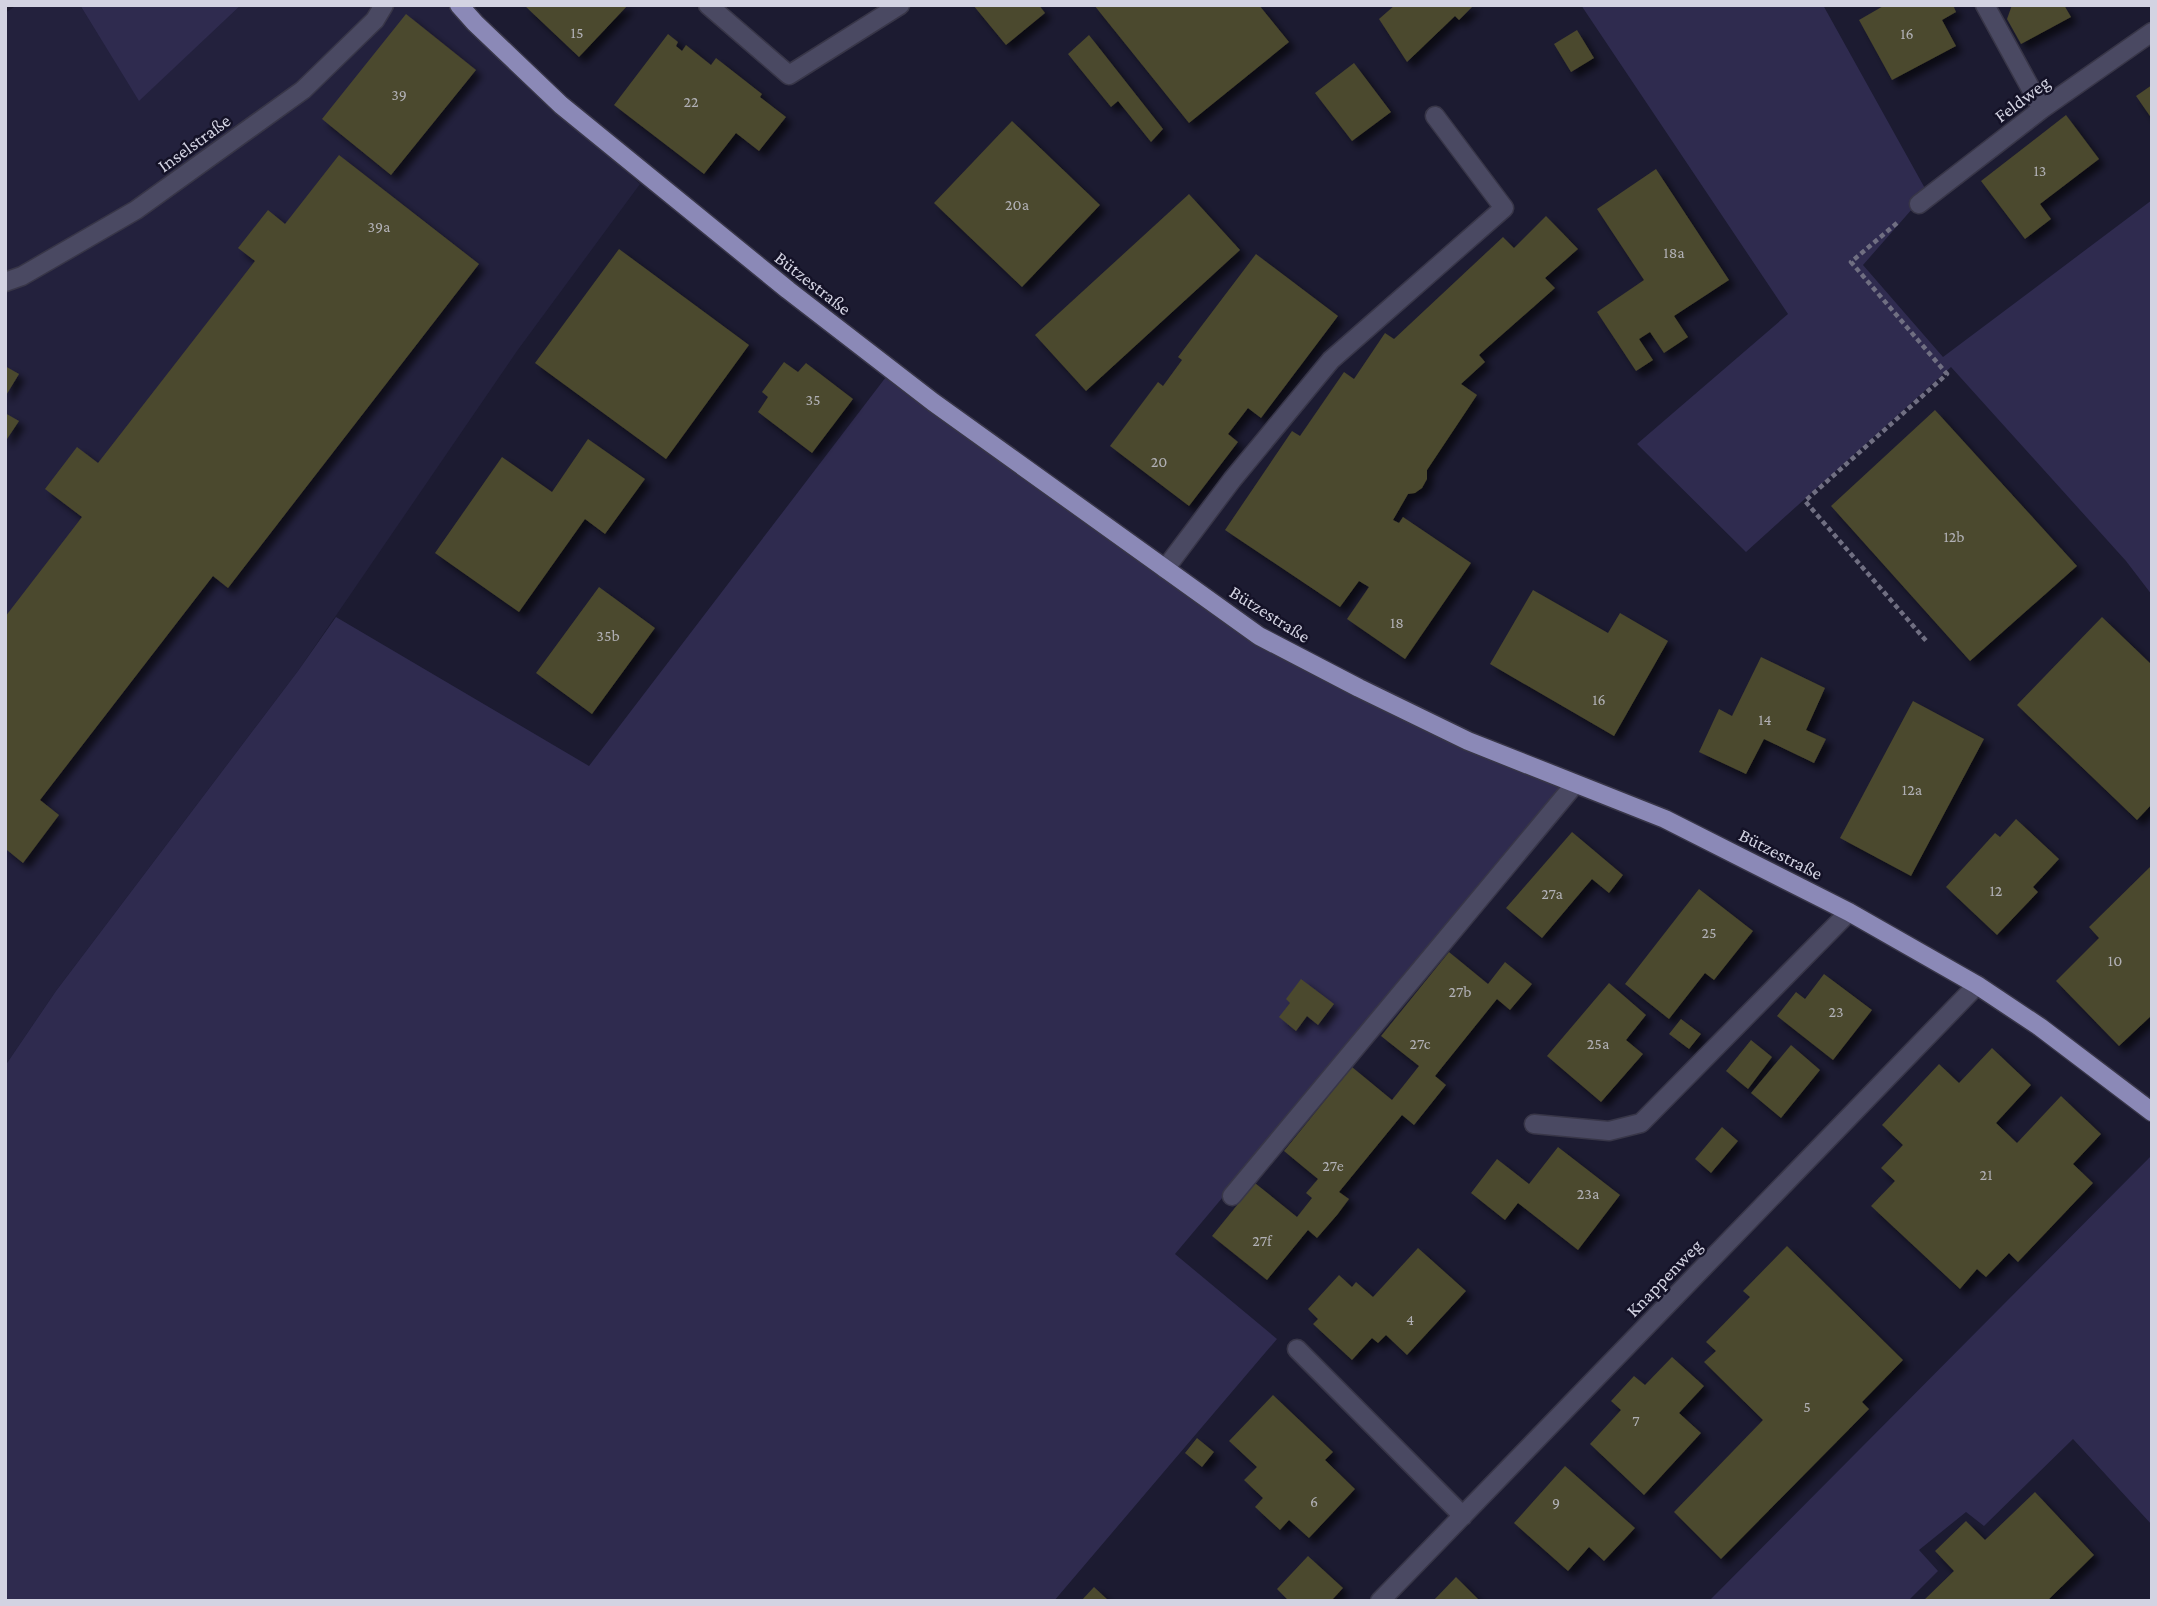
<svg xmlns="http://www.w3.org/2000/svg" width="2157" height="1606" font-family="'Crimson Pro',serif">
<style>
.built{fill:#23213d}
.green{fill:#2f2b4f}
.building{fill:#4b482d;filter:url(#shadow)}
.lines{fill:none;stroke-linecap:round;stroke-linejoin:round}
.minor-casing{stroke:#383648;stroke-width:21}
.major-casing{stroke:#383648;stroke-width:21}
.path{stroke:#706f82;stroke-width:4.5;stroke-dasharray:5 3.5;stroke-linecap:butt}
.minor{stroke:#4a4962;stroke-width:18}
.major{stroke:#8b89b7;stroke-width:18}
.labels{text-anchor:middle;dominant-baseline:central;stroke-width:5;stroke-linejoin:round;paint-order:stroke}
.number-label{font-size:16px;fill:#b1b0b5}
.street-label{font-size:19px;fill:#d3d3e2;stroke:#141227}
</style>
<defs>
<filter id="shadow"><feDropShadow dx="6" dy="6" stdDeviation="3.5" flood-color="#0009"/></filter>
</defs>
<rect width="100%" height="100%" fill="#1c1b31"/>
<path class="built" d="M17 5H80L139 100 241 5H449L469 28 640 184 517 351 298 671 56 991 5 1066V13Z"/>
<path class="green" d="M80 5H241L139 101Z
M1581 5H1823L1927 192 1863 265 1943 357 2152 200V595L2126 561 1951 367 1746 552 1637 444 1788 314Z
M889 373 1258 638 1570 785 1175 1254 1277 1339 1054 1601H5V1066L56 991 298 671 336 617 589 766Z
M2152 1155V1525L2073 1439 1984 1526 1966 1512 1919 1550 1938 1571 1908 1601H1709Z"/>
<path class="building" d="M524 5H628L579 57Z
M973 5H1039L1045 13 1006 45Z
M1094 5H1259L1289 42 1189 123Z
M1395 5H1474L1459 20 1455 16 1407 62 1379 19Z
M1885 5H1953L1956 12 1942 20 1956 46 1892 80 1859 20Z
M2012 5H2064L2071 17 2021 44 2007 19Z
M406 14 476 70 391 175 322 119Z
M1577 30 1594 58 1571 72 1554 44Z
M668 34 678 42 676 46 682 51 686 45 711 65 716 58 762 94 760 97 786 117 759 151 736 133 704 174 614 105Z
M1089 35 1163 129 1151 142 1118 101 1111 107 1068 54Z
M1354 63 1391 112 1352 141 1315 93Z
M2152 85V119L2136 96Z
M2066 115 2099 159 2040 204 2051 219 2025 239 1981 181Z
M1012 121 1100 205 1022 287 934 203Z
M339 155 479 264 228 588 213 576 40 800 59 815 23 863 7 850 5 852V617L82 517 45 489 77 447 98 463 255 261 238 248 268 210 285 224Z
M1656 169 1729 280 1674 316 1688 337 1664 353 1650 332 1639 339 1653 360 1636 371 1597 312 1644 280 1597 209Z
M1189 194 1240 250 1086 391 1035 335Z
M1546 216 1578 249 1545 278 1555 288 1479 355 1485 362 1461 384 1477 395 1427 470V479L1422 488 1415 493 1408 494 1393 520 1399 523 1403 517 1471 563 1405 659 1347 619 1369 587 1359 581 1340 607 1225 530 1292 431 1300 436 1344 372 1354 379 1385 333 1394 339 1503 237 1514 248Z
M619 249 749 345 666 459 535 363Z
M1256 254 1338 316 1261 418 1248 408 1228 434 1238 442 1189 506 1110 446 1158 382 1163 386 1182 360 1178 357Z
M784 362 798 372 806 363 853 399 812 453 758 412 768 397 762 392Z
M5 366 19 374 5 397Z
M1935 410 2077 566 1970 661 1831 506Z
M5 413 19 421 5 442Z
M588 439 645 479 605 534 585 519 519 612 435 553 502 457 552 492Z
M599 587 655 628 592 714 536 673Z
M1533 590 1608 633 1620 613 1668 641 1614 736 1490 664Z
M2102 617 2152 665V804L2137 820 2017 705Z
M1761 657 1825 688 1806 730 1826 739 1814 763 1764 739 1746 774 1699 752 1719 709 1732 716Z
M1913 701 1984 739 1911 876 1840 838Z
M2016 819 2059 859 2033 887 2038 892 1997 935 1946 887 1995 833 2000 837Z
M1572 832 1623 875 1609 893 1592 879 1542 938 1506 908Z
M2150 867 2152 870V1015L2119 1046 2056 981 2099 938 2089 927Z
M1699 889 1753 931 1714 980 1705 973 1669 1019 1625 984Z
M1449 952 1488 984 1505 962 1532 984 1510 1010 1497 999 1435 1076 1446 1085 1414 1125 1402 1115 1339 1192 1349 1199 1337 1215 1317 1238 1308 1230 1267 1280 1212 1236 1255 1183 1297 1217 1312 1198 1306 1193 1318 1179 1284 1151 1352 1067 1392 1100 1419 1066 1381 1036Z
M1824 974 1872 1010 1833 1060 1777 1016 1796 992 1805 999Z
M1301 979 1334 1004 1318 1025 1307 1016 1296 1031 1279 1017 1290 1003 1286 999Z
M1609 983 1646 1015 1626 1040 1643 1054 1601 1102 1547 1056Z
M1681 1019 1701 1034 1689 1049 1669 1034Z
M1751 1040 1772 1057 1748 1089 1726 1071Z
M1791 1045 1820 1070 1781 1118 1751 1093Z
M1992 1048 2031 1085 1996 1123 2017 1143 2061 1096 2101 1134 2073 1164 2093 1183 2018 1262 2009 1253 1986 1277 1977 1269 1960 1289 1871 1206 1895 1181 1881 1168 1903 1145 1882 1125 1939 1064 1959 1083Z
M1722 1127 1738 1141 1711 1173 1695 1159Z
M1558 1147 1620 1195 1578 1250 1518 1203 1505 1220 1471 1193 1497 1159 1529 1184Z
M1787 1246 1903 1360 1862 1402 1869 1409 1721 1559 1674 1512 1763 1420 1704 1362 1716 1351 1706 1342 1750 1297 1743 1291Z
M1418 1248 1466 1291 1407 1355 1386 1335 1378 1343 1372 1338 1352 1360 1313 1324 1318 1319 1308 1309 1339 1275 1352 1287 1356 1282 1373 1297Z
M1672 1357 1704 1386 1679 1413 1701 1433 1644 1495 1590 1444 1621 1410 1611 1401 1634 1376 1645 1385Z
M1273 1395 1333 1452 1325 1460 1355 1489 1309 1538 1289 1520 1280 1530 1255 1507 1263 1498 1244 1480 1257 1467 1229 1441Z
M1197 1438 1214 1452 1202 1467 1185 1453Z
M1565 1466 1635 1528 1604 1561 1589 1547 1568 1571 1514 1523Z
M2035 1492 2094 1555 2047 1601H1923L1954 1571 1935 1551 1966 1521 1985 1540Z
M1308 1556 1343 1588 1331 1601H1289L1277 1589Z
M1456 1577 1480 1601H1433Z
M1094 1587 1109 1601H1081Z"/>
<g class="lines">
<defs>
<path id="minor" d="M708 5 789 75 900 5
M1985 5 2042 109
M1919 204 2042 109 2152 32
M5 282 22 276 136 210 303 90 375 20 384 5
M1165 569 1232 480 1331 360 1504 208 1435 116
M1534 1124 1609 1131 1641 1123 1849 912
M1232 1196 1575 784
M1297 1349 1463 1516
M1380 1601 1977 985"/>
<path id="major" d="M459 5 475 23 561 105 788 290 933 402 1259 636 1359 688 1468 741 1665 819 1849 912 1977 985 2040 1027 2152 1112"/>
</defs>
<use href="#minor" class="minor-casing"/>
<use href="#major" class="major-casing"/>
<path class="path" d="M1897 223 1851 262 1947 374 1805 501 1928 643"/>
<use href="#minor" class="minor"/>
<use href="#major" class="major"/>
</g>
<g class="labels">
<g class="number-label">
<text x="577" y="32">15</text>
<text x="1907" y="33">16</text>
<text x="399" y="94">39</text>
<text x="691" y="101">22</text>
<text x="2040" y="170">13</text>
<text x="1017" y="204">20a</text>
<text x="379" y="226">39a</text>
<text x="1674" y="252">18a</text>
<text x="813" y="399">35</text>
<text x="1159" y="461">20</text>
<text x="1954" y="536">12b</text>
<text x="1397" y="622">18</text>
<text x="608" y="635">35b</text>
<text x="1599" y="699">16</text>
<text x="1765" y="719">14</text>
<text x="1912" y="789">12a</text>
<text x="1996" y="890">12</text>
<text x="1552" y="893">27a</text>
<text x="1709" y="932">25</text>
<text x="2115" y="960">10</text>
<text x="1460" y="991">27b</text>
<text x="1836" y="1011">23</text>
<text x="1420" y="1043">27c</text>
<text x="1598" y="1043">25a</text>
<text x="1333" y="1165">27e</text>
<text x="1986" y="1174">21</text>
<text x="1588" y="1193">23a</text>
<text x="1262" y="1240">27f</text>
<text x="1410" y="1319">4</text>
<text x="1807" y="1406">5</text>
<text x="1636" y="1420">7</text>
<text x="1314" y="1501">6</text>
<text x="1556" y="1502">9</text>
</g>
<g class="street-label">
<text transform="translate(2022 99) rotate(-37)">Feldweg</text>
<text transform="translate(194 143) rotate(-36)">Inselstraße</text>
<text transform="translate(813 283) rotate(38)">Bützestraße</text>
<text transform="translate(1270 614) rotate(32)">Bützestraße</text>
<text transform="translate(1781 854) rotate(27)">Bützestraße</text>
<text transform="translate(1664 1278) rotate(-46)">Knappenweg</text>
</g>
</g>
<rect width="2157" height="1606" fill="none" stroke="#d3d3e2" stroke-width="14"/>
</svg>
